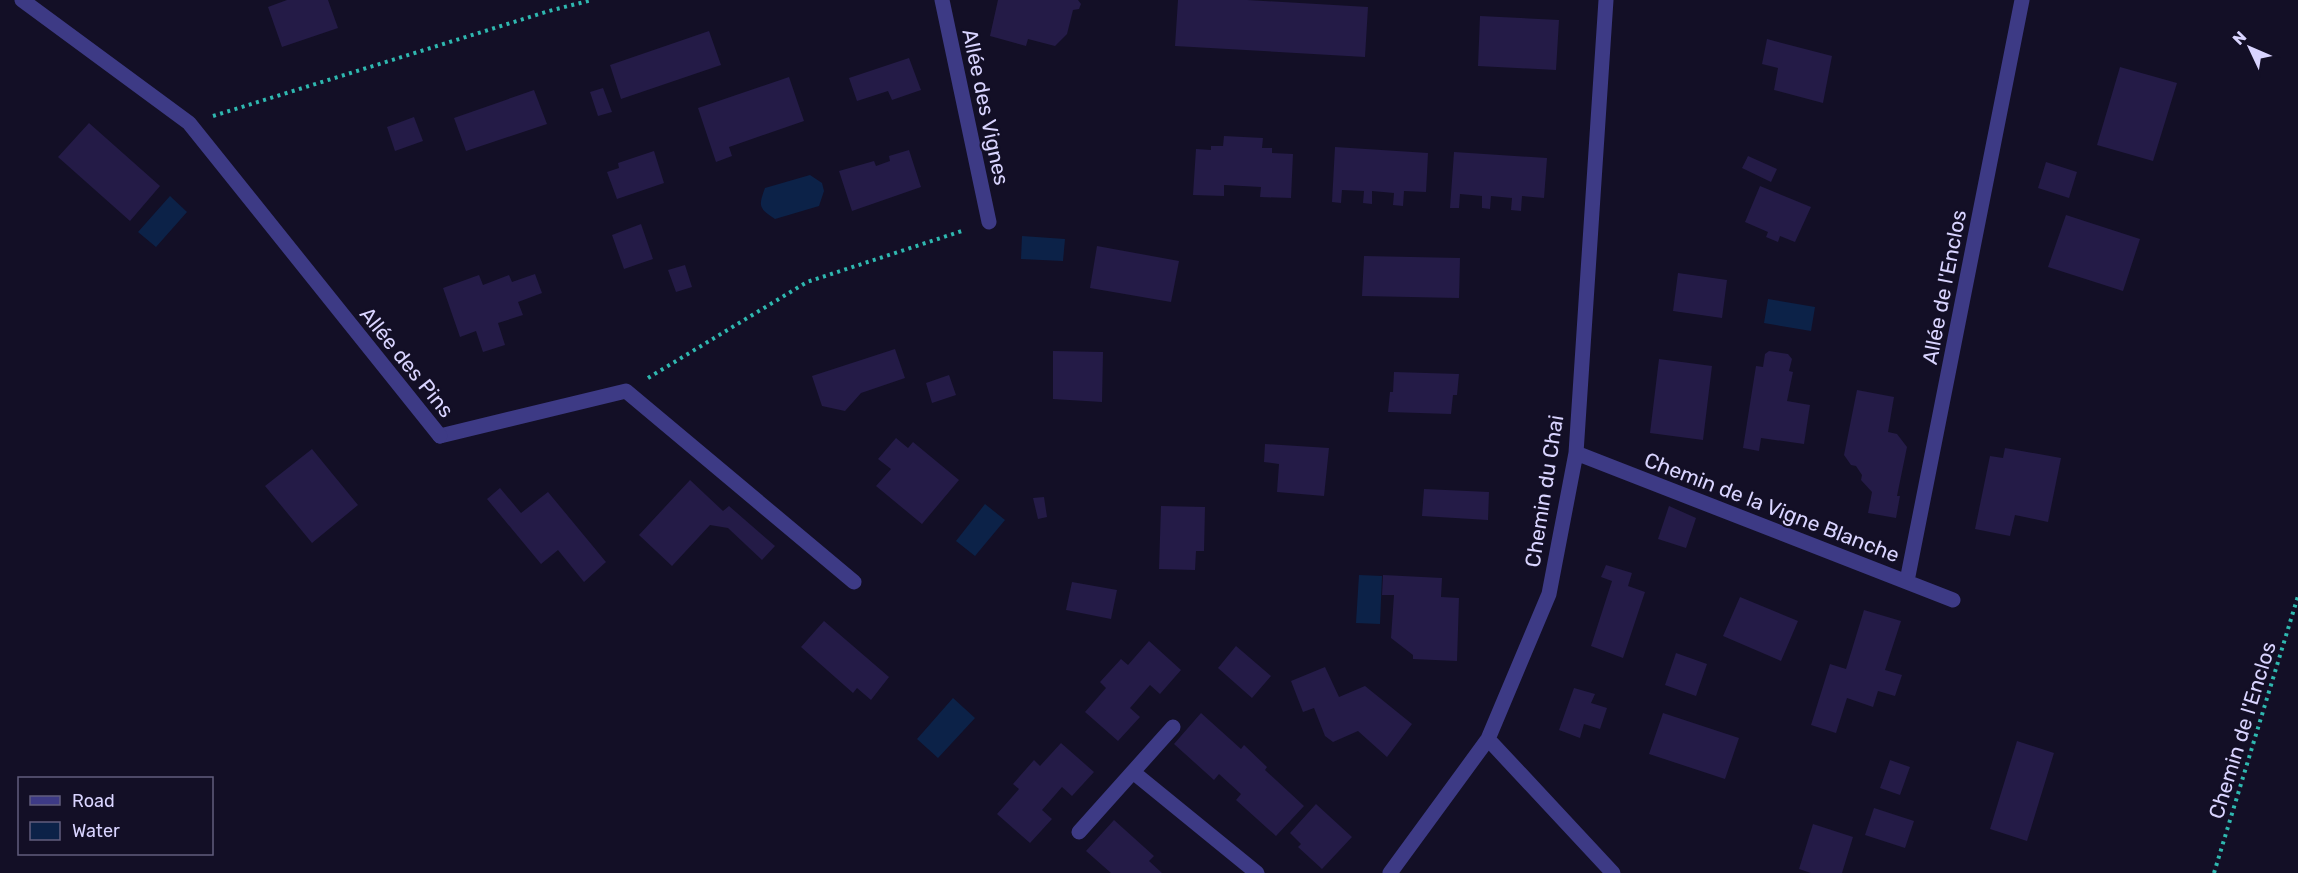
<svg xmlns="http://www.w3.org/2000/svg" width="2298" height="873" font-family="Rubik,sans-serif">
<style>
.water{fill:#0c2248}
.building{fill:#241b47}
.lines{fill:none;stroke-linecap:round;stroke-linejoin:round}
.path{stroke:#2fb8b0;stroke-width:4;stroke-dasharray:3 4.5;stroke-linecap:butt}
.service{stroke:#3d3a85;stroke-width:15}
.minor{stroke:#3d3a85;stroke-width:15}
.labels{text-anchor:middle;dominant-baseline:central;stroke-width:4.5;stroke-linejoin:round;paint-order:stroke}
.street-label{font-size:21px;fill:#d9d4ff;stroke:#130f26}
</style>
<rect width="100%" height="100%" fill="#130f26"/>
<path class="water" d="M810 175 822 183 824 191 819 206 775 219C759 208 758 207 765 188Z
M170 196 187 212 156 247 138 232Z
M1022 236 1065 239 1063 261 1021 259Z
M1768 299 1815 307 1811 331 1764 323Z
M985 504 1005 520 975 556 956 541Z
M1359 575 1382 576 1380 624 1356 623Z
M953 698 975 718 938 758 917 739Z"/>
<path class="building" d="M287 0H328L338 28 282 47 268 7Z
M998 0H1078L1081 4 1079 9 1073 10 1067 34 1055 46 1028 39 1026 46 990 36Z
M1178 0H1247L1368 7 1365 57 1175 46Z
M1480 16 1559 20 1556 70 1478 66Z
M709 31 721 65 621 99 610 65Z
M1767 39 1832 56 1823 103 1774 90 1778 68 1762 64Z
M909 58 921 90 892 100 888 91 857 101 849 78Z
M2120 67 2177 83 2153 161 2097 145Z
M789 77 804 121 729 147 732 156 716 162 698 108Z
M603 88 612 112 598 116 590 92Z
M534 90 547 124 466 151 454 118Z
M414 117 423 141 395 151 387 127Z
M89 123 160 186 130 221 58 157Z
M1224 136 1263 138 1262 148H1272V153L1293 154 1291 198 1260 197 1261 187 1224 185V196L1193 195 1196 149 1211 150V146H1223Z
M1335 147 1428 153 1426 192 1404 191 1403 206 1393 205 1394 193 1372 191V204L1363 203 1364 191 1342 190 1341 203 1332 202Z
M909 150 921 187 852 211 839 171 874 161 876 166 890 161 889 156Z
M654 151 664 183 617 199 607 172 619 168 618 163Z
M1454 152 1547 158 1544 198 1522 196 1521 211 1511 210 1512 198 1491 196 1490 209 1482 208V196L1460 194 1459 208H1450Z
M1748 156 1777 169 1771 182 1742 168Z
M2046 162 2077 172 2069 198 2038 188Z
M1760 186 1811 207 1795 242 1780 236 1778 242 1766 237 1768 232 1745 222Z
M2066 215 2140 239 2123 291 2048 267Z
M641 224 653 259 624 269 612 235Z
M1097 246 1179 261 1171 302 1090 288Z
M1364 256 1460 258 1459 298 1362 296Z
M685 265 692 287 676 292 668 270Z
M1678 273 1727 280 1722 318 1673 311Z
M535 274 542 293 518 302 523 315 498 323 505 345 483 352 476 331 460 337 443 288 479 275 483 285 509 275 512 282Z
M895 349 905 378 861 393 845 411 822 406 812 376Z
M1053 351 1103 352 1102 402 1053 399Z
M1769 351 1788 354 1792 359 1789 371 1793 372 1787 401 1810 405 1804 444 1761 438 1759 451 1743 448 1756 366 1763 367 1765 354Z
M1659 359 1712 366 1703 440 1650 433Z
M1394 372 1459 374 1457 395H1453L1451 414 1388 412 1390 392H1393Z
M949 375 956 395 932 403 926 383Z
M1857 390 1894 397 1888 432 1897 434 1907 447 1897 496H1900L1896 518 1868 513 1872 492 1861 480 1862 475 1856 466 1851 465 1844 455Z
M896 438 908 448 913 442 959 480 922 524 876 486 891 469 878 459Z
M1265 444 1329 448 1324 496 1277 492 1279 464 1264 462Z
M2005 448 2061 458 2048 522 2015 515 2010 536 1975 529 1990 456 2003 458Z
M312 449 358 505 312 543 265 486Z
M690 480 723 511 729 506 775 546 762 560 728 528 710 525 672 566 639 535Z
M500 488 521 513 548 492 606 562 584 582 558 550 541 564 487 499Z
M1424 489 1489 492 1488 520 1422 516Z
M1044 497 1047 517 1038 519 1033 498Z
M1161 506 1205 507 1204 551H1196L1195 570 1159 569Z
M1669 506 1696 518 1686 548 1658 539Z
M1606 565 1632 573 1628 586 1645 592 1623 658 1591 646 1612 581 1601 577Z
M1383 575 1442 578 1441 597 1459 598 1457 661 1413 659V655L1391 638 1394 595H1382Z
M1072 582 1117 590 1111 619 1066 610Z
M1740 597 1798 621 1781 661 1723 636Z
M1864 610 1901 621 1885 670 1902 675 1895 696 1878 691 1873 707 1847 698 1836 733 1811 725 1830 664 1846 669Z
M824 621 889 677 871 700 857 688 853 693 801 647Z
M1149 641 1181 670 1160 694 1150 685 1130 708 1140 717 1118 741 1085 712 1106 688 1100 682 1121 659 1128 665Z
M1236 646 1271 676 1252 698 1218 668Z
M1676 653 1707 664 1696 696 1665 685Z
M1325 667 1339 697 1365 686 1412 724 1387 757 1358 731 1333 742 1325 736 1314 708 1303 712 1291 681Z
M1574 688 1595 694 1591 703 1607 708 1600 729 1584 724 1580 738 1559 730Z
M1201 713 1241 749 1244 745 1267 767 1265 770 1304 806 1276 836 1236 800 1241 794 1219 774 1214 780 1174 744Z
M1663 713 1739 738 1725 779 1649 754Z
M2017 741 2054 753 2027 841 1990 829Z
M1061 743 1094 772 1072 796 1062 787 1042 810 1052 819 1030 843 997 814 1019 789 1013 784 1034 760 1040 766Z
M1890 760 1910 767 1900 795 1880 788Z
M1316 804 1352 837 1322 869 1298 847 1301 844 1290 833Z
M1874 808 1914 821 1905 848 1865 835Z
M1114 820 1154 856 1149 861 1162 873H1111L1086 851Z
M1813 824 1853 837 1842 873H1811L1799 869Z"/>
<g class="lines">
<path class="path" d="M213 116 549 11 592 0
M648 378 807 282 965 230
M2214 873 2298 596"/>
<path class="service" d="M440 436 626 391 854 582"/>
<path class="minor" d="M22 0 189 123 440 436
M942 0 989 222
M1576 453 1953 600
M1907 581 2022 0
M1488 739 1613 873
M1133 772 1257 873
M1079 832 1173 727
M1390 873 1488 739 1549 594 1576 453 1606 0"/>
</g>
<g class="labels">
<g class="street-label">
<text transform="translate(986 107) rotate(78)">Allée des Vignes</text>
<text transform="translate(1944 287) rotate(-79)">Allée de l'Enclos</text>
<text transform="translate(407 362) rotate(51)">Allée des Pins</text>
<text transform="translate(1544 491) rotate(-81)">Chemin du Chai</text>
<text transform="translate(1772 507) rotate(21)">Chemin de la Vigne Blanche</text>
<text transform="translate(2242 730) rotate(-73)">Chemin de l'Enclos</text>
</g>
</g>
<rect x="18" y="777" width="195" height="78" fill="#130f26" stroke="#625e7d" stroke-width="1.5"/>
<rect x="30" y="796" width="30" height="9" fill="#3d3a85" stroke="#625e7d" stroke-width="1.5"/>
<text x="72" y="807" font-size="18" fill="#d9d4ff">Road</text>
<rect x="30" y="822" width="30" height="18" fill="#0c2248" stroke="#625e7d" stroke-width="1.5"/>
<text x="72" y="837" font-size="18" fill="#d9d4ff">Water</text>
<g transform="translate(2250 48) rotate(314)" stroke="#130f26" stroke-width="4.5" paint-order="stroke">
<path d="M0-4.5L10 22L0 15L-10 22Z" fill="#d9d4ff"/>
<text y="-9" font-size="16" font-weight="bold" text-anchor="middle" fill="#d9d4ff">N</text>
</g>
</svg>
